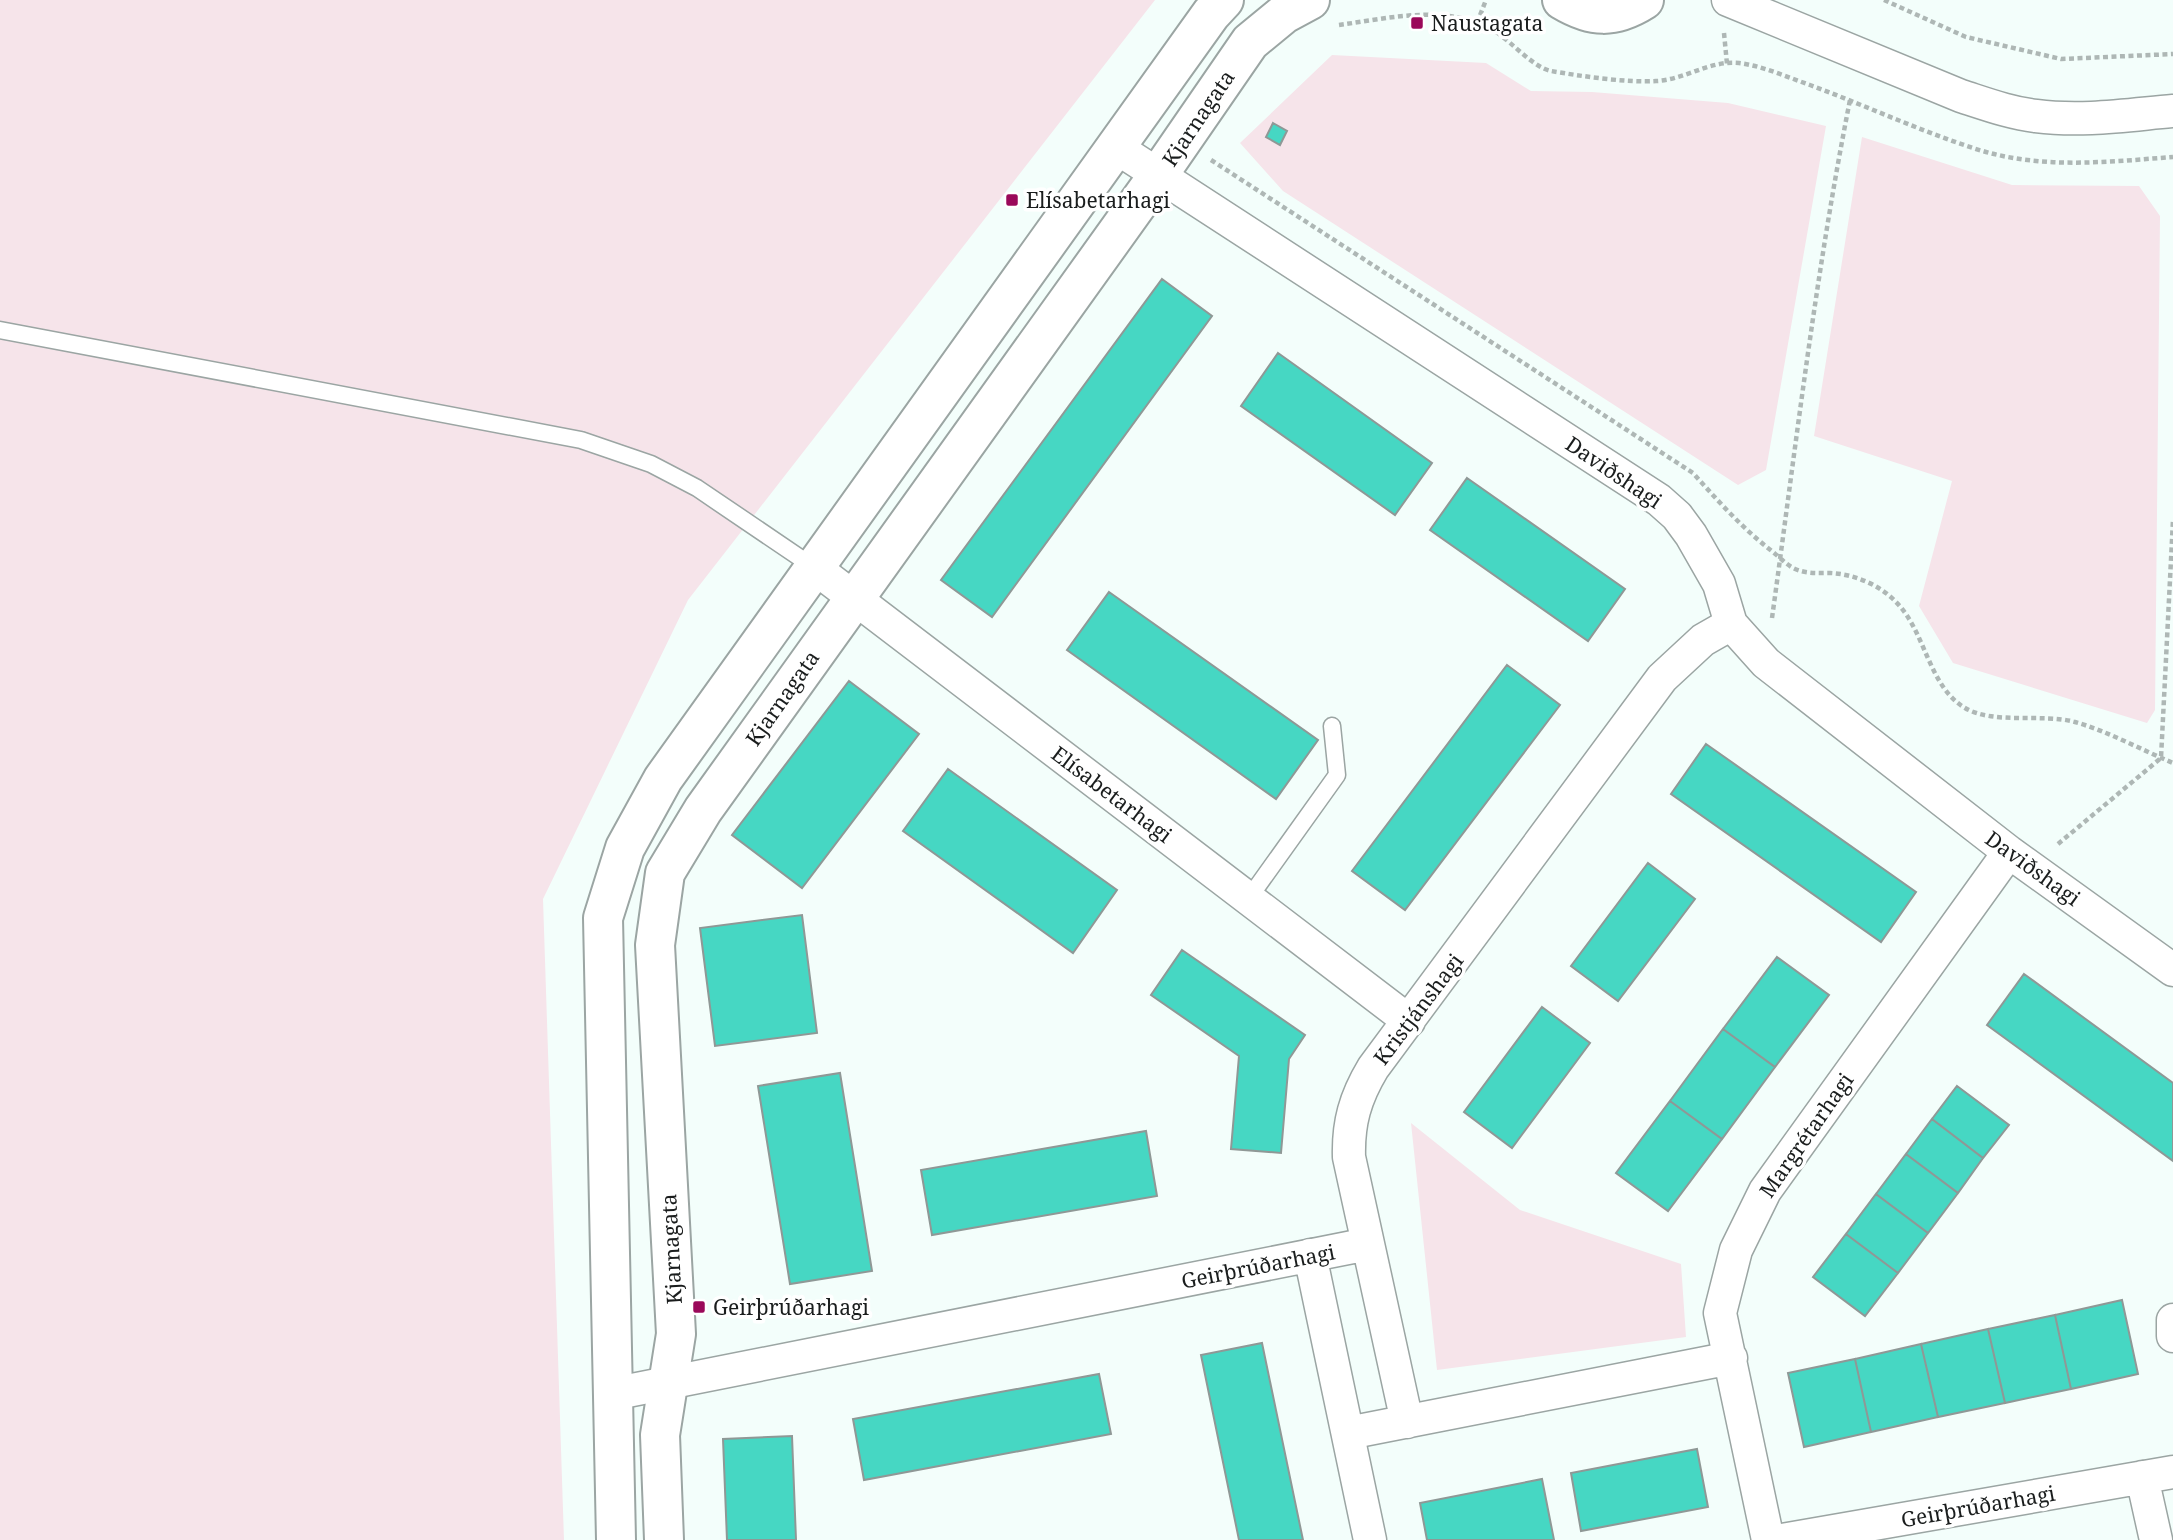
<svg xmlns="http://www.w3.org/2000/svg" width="2173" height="1540" font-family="'Noto Serif',serif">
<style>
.green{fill:#f6e4ea}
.building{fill:#46d7c3;stroke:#8f9896;stroke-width:2}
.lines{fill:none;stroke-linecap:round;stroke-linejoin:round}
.service-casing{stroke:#9ba5a3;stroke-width:19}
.minor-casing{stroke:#9ba5a3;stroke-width:35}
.tertiary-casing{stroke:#9ba5a3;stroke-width:42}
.path{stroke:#aeb7b5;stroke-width:4.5;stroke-dasharray:5 3.5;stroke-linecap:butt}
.service{stroke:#fff;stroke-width:16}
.minor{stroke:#fff;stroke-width:32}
.tertiary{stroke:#fff;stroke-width:38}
.poi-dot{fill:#9a095a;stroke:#fff;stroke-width:2.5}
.labels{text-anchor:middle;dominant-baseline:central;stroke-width:7;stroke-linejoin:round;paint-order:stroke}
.poi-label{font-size:21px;fill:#1a1d1d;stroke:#fff;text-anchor:start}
.street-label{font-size:21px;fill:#1a1d1d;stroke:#fff}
</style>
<rect width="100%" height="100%" fill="#f3fefb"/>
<path class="green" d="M0 0H1155L688 600 543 899 564 1540H0Z
M1332 55 1486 63 1531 91 1592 92 1728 103 1826 126 1766 470 1738 485 1283 191 1240 143Z
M1862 137 2012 185 2139 186 2160 216 2155 710 2147 723 1953 663 1919 606 1952 481 1814 436Z
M1411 1123 1520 1210 1681 1264 1686 1337 1437 1370Z"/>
<path class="building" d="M1273 123 1287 131 1280 145 1266 137Z
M1162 279 1212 316 992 617 941 580Z
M1278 353 1432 463 1395 515 1241 406Z
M1467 478 1625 589 1588 641 1430 530Z
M1109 592 1318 740 1276 799 1067 650Z
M1507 665 1560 705 1405 910 1352 871Z
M849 681 919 734 802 888 732 835Z
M1706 744 1916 892 1881 942 1671 794Z
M948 769 1117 890 1073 953 903 831Z
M1648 863 1695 899 1618 1001 1571 966Z
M802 915 817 1033 715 1046 700 928Z
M1182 950 1305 1035 1289 1059 1281 1153 1231 1149 1239 1056 1151 995Z
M1777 957 1829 995 1775 1067 1723 1029Z
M2024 974 2173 1083V1161L1987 1025Z
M1542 1007 1590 1043 1512 1148 1464 1112Z
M1723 1029 1775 1067 1722 1139 1670 1101Z
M840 1073 872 1271 790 1284 758 1086Z
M1957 1086 2009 1125 1983 1158 1932 1119Z
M1670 1101 1722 1139 1668 1211 1616 1173Z
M1932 1119 1983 1158 1958 1193 1906 1154Z
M1146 1131 1157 1196 932 1235 921 1170Z
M1906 1154 1958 1193 1928 1233 1876 1194Z
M1876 1194 1928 1233 1898 1273 1846 1234Z
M1846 1234 1898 1273 1865 1316 1813 1277Z
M2122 1300 2138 1374 2071 1389 2055 1315Z
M2055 1315 2071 1389 2005 1403 1988 1329Z
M1988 1329 2005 1403 1938 1417 1921 1344Z
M1262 1343 1303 1540H1239L1201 1355Z
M1921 1344 1938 1417 1871 1432 1855 1359Z
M1855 1359 1871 1432 1804 1447 1788 1373Z
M1099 1374 1111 1434 864 1480 853 1419Z
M792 1436 796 1540H727L723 1439Z
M1697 1449 1708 1507 1581 1531 1571 1473Z
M1542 1479 1554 1540H1427L1420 1503Z"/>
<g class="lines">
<defs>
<path id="service" d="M0 330 581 440 651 464 697 488 815 568
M1249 898 1337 775 1332 726"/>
<path id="minor" d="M1728 0 1961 96C1986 104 2010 113 2036 116 2082 122 2127 115 2173 111
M1117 148 1659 500 1677 516 1691 535 1719 584 1731 624 1766 663 2009 852 2173 970
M815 568 1409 1021
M1310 1255 1370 1540
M2173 1320V1336
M612 1394 1368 1244
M1407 1422 1349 1157C1348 1123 1355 1098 1373 1068L1662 678 1703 640 1731 624
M1348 1433 1731 1358
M2142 1477 2156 1540
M1768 1540 1720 1313 1736 1250 1765 1191 2009 852
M1782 1540 2173 1472"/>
<path id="tertiary" d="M1562 0C1592 18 1614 19 1644 0
M616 1540 603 918 625 848 663 779 1211 14 1224 0
M664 1540 660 1435 676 1334 655 945 665 873 703 810 1159 174 1250 42 1284 14 1310 0"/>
</defs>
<use href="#service" class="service-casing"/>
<use href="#minor" class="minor-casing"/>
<use href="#tertiary" class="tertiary-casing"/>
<path class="path" d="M1884 0 1966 37 2061 59 2173 54
M1477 23 1486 0
M1339 25C1391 18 1452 2 1499 34 1513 44 1535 68 1551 71 1580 76 1627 83 1656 81 1684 80 1710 60 1739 63 1763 66 1787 77 1810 85 1864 105 1918 130 1973 148 2039 170 2105 162 2173 157
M1724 33 1727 64
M1211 160 1693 473C1718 501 1743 529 1773 552 1779 557 1786 564 1793 568 1805 574 1817 573 1830 573 1854 574 1880 585 1896 602 1926 632 1928 686 1965 708 1994 725 2043 713 2075 722 2107 731 2142 750 2173 763
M1772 618C1796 445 1816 271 1850 100
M2058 844 2161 758 2173 520"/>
<use href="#service" class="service"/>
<use href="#minor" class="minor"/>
<use href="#tertiary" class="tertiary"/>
</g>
<g class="poi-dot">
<rect x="1410" y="16" width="14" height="14" rx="3.5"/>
<rect x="1005" y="193" width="14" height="14" rx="3.5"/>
<rect x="692" y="1300" width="14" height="14" rx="3.5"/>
</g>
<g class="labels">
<g class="poi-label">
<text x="1431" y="23">Naustagata</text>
<text x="1026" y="200">Elísabetarhagi</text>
<text x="713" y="1307">Geirþrúðarhagi</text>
</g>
<g class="street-label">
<text transform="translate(1198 118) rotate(-56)">Kjarnagata</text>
<text transform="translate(1614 472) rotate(34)">Daviðshagi</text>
<text transform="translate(782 698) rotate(-55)">Kjarnagata</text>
<text transform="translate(1112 794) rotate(37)">Elísabetarhagi</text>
<text transform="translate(2033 868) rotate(36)">Daviðshagi</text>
<text transform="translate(1418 1009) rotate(-53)">Kristjánshagi</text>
<text transform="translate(1806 1135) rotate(-55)">Margrétarhagi</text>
<text transform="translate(671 1249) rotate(-93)">Kjarnagata</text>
<text transform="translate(1258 1266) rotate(-11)">Geirþrúðarhagi</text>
<text transform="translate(1978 1506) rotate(-10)">Geirþrúðarhagi</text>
</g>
</g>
</svg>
